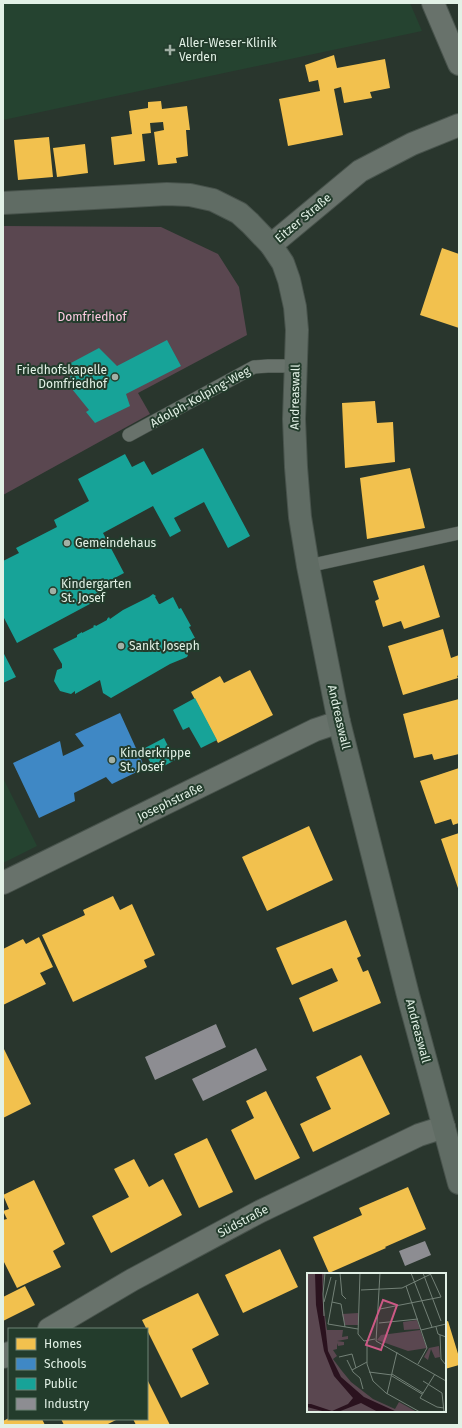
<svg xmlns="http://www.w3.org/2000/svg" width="462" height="1428" font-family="'Fira Sans',sans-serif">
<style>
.built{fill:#254330}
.green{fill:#5a4750}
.homes{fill:#f2c14e}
.schools{fill:#3f88c5}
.public{fill:#17a398}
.industry{fill:#8d8d92}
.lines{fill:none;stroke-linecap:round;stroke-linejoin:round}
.lane-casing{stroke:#48534c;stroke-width:14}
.street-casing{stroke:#48534c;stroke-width:24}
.secondary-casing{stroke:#48534c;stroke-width:24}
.lane{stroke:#68726b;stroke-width:13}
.street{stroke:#68726b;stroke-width:22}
.secondary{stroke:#606c64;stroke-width:22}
.poi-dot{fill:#a1b0a5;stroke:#233c2c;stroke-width:1.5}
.labels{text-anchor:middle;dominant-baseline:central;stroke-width:4;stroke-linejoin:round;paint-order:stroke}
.poi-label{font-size:12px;fill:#e2f1e6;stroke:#233c2c;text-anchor:start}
.street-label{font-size:12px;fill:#e2f1e6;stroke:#233c2c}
.park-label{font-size:12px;fill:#fecbe3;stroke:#233c2c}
.inset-road{fill:none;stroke:#738177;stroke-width:1}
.view{fill:#cc5985;fill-opacity:0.15;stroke:#cc5985;stroke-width:2}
.inset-edge{fill:none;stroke:#e2f1e6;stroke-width:2}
</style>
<rect width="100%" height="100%" fill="#29362d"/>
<path class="built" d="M3 3H410L422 31 3 120Z
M3 778 37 846 3 863Z"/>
<path class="green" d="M3 226 161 227 218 254 239 287 247 335 138 393 150 414 3 495Z"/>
<path class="homes" d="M334 55 337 68 385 59 390 88 370 92 372 98 344 103 341 87 334 89 343 135 288 146 279 99 320 91 318 80 309 82 305 65Z
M161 101 162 109 187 106 190 130H186L188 156 176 158 177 163 158 165 154 132 164 130 163 122 150 123 151 133 142 134 145 161 114 165 111 137 132 134 129 111 148 108V102Z
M49 137 53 177 18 180 14 140Z
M85 144 88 173 57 177 53 148Z
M442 248 459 254V328L420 315Z
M375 401 377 423 393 422 395 462 345 468 342 403Z
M410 468 425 528 367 539 360 478Z
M424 565 440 617 404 629 401 621 383 627 375 601 379 599 373 581Z
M443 629 451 658 459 655V675L457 676 458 678 403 695 388 646Z
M250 670 273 715 218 743 191 692 220 676 224 683Z
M459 699V754L434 760 432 754 414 758 403 714Z
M459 768V823L453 825 451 819 435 824 420 781Z
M309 826 333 880 267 911 242 857Z
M459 833V891L441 839Z
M113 896 120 910 132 904 155 955 144 960 147 967 73 1002 42 935 85 915 83 910Z
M346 920 361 956 357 958 363 972 368 970 381 1003 313 1032 299 998 338 981 332 968 292 985 276 948Z
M39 937 53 967 40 973 46 984 3 1005V949L23 939 26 944Z
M3 1047 31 1104 3 1118Z
M361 1055 390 1114 313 1152 300 1124 331 1109 316 1077Z
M266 1091 300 1158 255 1180 231 1130 254 1118 246 1101Z
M207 1138 233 1192 199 1208 174 1154Z
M134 1159 149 1187 163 1179 182 1215 111 1253 92 1216 129 1197 114 1169Z
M34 1180 65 1244 53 1251 61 1267 17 1288 3 1260V1220L7 1219 3 1211 9 1209 3 1195Z
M408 1187 426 1229 385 1247 386 1248 329 1273 313 1237 362 1215 359 1208Z
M280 1249 298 1287 243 1313 225 1275Z
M25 1286 35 1305 3 1321V1297Z
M198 1293 219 1335 192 1349 209 1384 181 1398 142 1320Z
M448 1321 459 1357V1365L445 1369V1322Z
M147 1379 170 1425H136L133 1419H147Z
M9 1418 42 1419 45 1425H3V1421Z
M61 1419H118L106 1425H64Z"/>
<path class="schools" d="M120 713 145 768 112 784 106 777 74 793 75 801 39 818 13 763 60 741 63 756 84 746 75 734Z"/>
<path class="public" d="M167 340 181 366 126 394 130 406 95 423 86 412 89 410 72 389 69 364 99 348 117 366Z
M203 448 250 536 228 548 204 502 174 518 181 531 170 537 153 506 103 533 124 573 96 588 101 598 17 643 3 616V561L19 553 16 548 57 527 54 520 89 501 78 479 125 454 132 467 144 461 152 475Z
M153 594 156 596 155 597 159 604H160L173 597 179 609 181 608 191 626 189 627 195 638 182 645V647L188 655 187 657 170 664 111 698 103 693 100 680 75 694V691L71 694 60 691 54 681 57 670 62 668V664L53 649 77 637V635L82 632V633L94 627 93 626 95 625 96 626 107 620V619L109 617 110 619 123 610 149 597Z
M3 652 16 677 3 683Z
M195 698 217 740 201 748 189 727 183 730 173 710Z
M164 738 175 760 155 771 143 749Z"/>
<path class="industry" d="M216 1024 226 1047 155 1080 145 1057Z
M256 1048 267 1070 203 1101 192 1079Z
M425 1241 431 1255 405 1266 399 1251Z"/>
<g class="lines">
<defs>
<path id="lane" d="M129 435 254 367 268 366H296
M308 566 459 533"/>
<path id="street" d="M433 3 459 64
M271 245 360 171 412 144 459 125
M3 883 315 730 339 722
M49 1329 132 1280 259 1212 419 1135 444 1127
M3 1357 9 1353"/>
<path id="secondary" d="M3 203 167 194 190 195 213 200 239 213 250 223 271 245 283 263 289 280 295 307 297 330 294 419 296 467 300 517 308 566 339 722 408 995 459 1183"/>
</defs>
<use href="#lane" class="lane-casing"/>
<use href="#street" class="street-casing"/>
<use href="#secondary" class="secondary-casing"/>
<use href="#lane" class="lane"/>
<use href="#street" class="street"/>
<use href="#secondary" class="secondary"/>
</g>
<g class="poi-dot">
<path d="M168 44h4v4h4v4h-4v4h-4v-4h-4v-4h4z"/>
<circle cx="115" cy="377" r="4"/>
<circle cx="67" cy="543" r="4"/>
<circle cx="53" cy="591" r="4"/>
<circle cx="121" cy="646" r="4"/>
<circle cx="112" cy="760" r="4"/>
</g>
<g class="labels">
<g class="poi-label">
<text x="179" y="43">Aller-Weser-Klinik<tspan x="179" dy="14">Verden</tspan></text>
<text x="107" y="370" text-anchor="end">Friedhofskapelle<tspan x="107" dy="14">Domfriedhof</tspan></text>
<text x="75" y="543">Gemeindehaus</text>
<text x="61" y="584">Kindergarten<tspan x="61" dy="14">St. Josef</tspan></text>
<text x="129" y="646">Sankt Joseph</text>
<text x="120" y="753">Kinderkrippe<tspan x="120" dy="14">St. Josef</tspan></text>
</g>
<g class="street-label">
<text transform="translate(303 218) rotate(-40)">Eitzer Straße</text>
<text transform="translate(200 397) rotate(-29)">Adolph-Kolping-Weg</text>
<text transform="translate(295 397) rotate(-89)">Andreaswall</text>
<text transform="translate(339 717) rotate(77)">Andreaswall</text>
<text transform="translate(170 802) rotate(-26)">Josephstraße</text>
<text transform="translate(418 1031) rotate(75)">Andreaswall</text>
<text transform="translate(243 1221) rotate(-28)">Südstraße</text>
</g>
<g class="park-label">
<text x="92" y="317">Domfriedhof</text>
</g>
</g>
<g transform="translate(307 1273)">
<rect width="139" height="139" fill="#29362d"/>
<path d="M0 0H17L15 22 20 57H36L35 64 41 63V66L30 68 37 69V72L31 73 30 70V76L26 77 30 83 26 86 35 98 44 109 66 126 88 136 92 129 110 139H0ZM51 40V52H38L35 41ZM110 47 113 56 97 57 96 49ZM113 57 120 75 101 78 70 67 74 62ZM132 73 133 84 128 85 124 76 121 87 117 84 122 75Z" fill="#5a4750"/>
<path d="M8 0H15L16 32 21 78 34 104 57 124 90 139H71L54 130 31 139H19L0 134V131H4L25 138 41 131 46 125 27 103 17 78 9 32Z" fill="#2a121e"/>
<path class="inset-road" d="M33 0 35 22 39 26M53 0 51 61 57 68 68 66M73 0 69 68 139 108M104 0 125 54M116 0 134 48M29 7 21 51 51 56M99 13 120 75 111 91M54 17 95 15 124 1M17 29 24 4M25 29 34 31 38 54M73 36 134 24 123 0M17 43 16 21 18 0M72 50 111 46M129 54 131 61 139 64M114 57 139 51M133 62 134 86 139 92M60 68V91L66 108 79 120 113 139M32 84 45 81 49 95M40 87 46 99 53 105 56 116M45 97 60 89M62 99 85 102M85 101 116 120M128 101 113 125 130 134 137 135M85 103 115 121M116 108 135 120 137 139M80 121 90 79"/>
<path class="view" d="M76 27 90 32 74 77 59 72Z"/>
<rect width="139" height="139" class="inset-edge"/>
</g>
<rect width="462" height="1428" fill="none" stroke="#e2f1e6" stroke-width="8"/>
<rect x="8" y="1328" width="140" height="92" fill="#233c2c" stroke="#6f8476"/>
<rect x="16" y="1338" width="20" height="12" fill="#f2c14e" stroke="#6f8476"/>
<text x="44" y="1348" font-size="12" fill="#e2f1e6">Homes</text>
<rect x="16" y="1358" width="20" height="12" fill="#3f88c5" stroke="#6f8476"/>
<text x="44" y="1368" font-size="12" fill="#e2f1e6">Schools</text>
<rect x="16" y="1378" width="20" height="12" fill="#17a398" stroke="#6f8476"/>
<text x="44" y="1388" font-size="12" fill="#e2f1e6">Public</text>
<rect x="16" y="1398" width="20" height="12" fill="#8d8d92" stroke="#6f8476"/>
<text x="44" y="1408" font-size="12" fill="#e2f1e6">Industry</text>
</svg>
